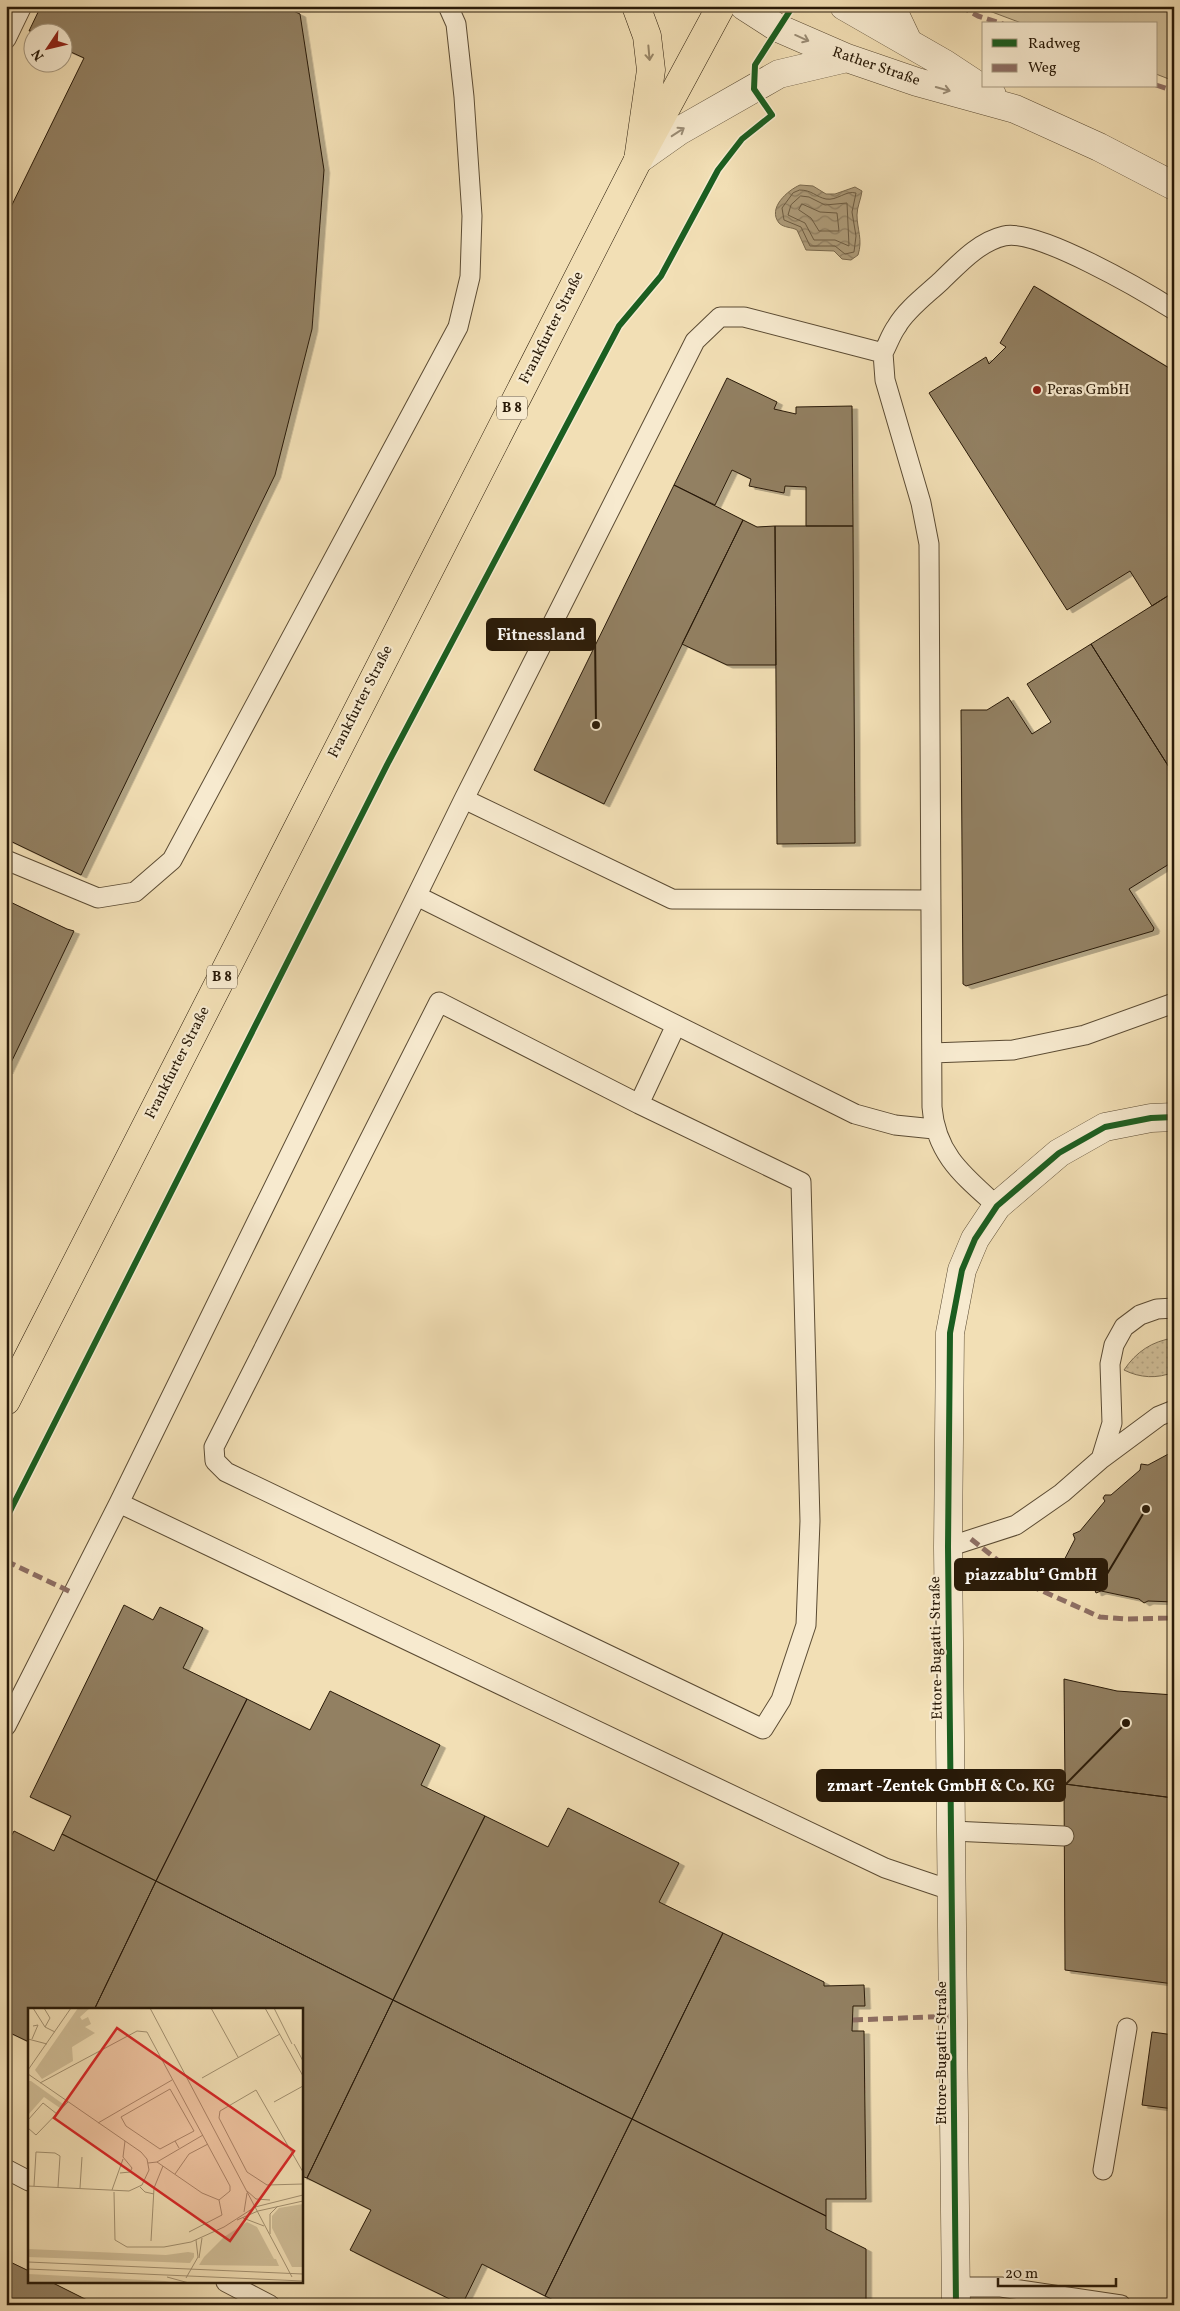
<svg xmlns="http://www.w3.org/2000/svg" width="1180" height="2311" font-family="Vollkorn,serif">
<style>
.grass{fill:url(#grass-dots);stroke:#7c6c50}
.garden{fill:#d0be98;stroke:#7c6c50}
.water{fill:url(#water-waves);stroke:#79684c}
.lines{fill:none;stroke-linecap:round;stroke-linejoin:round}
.shore{stroke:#6c5b41;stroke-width:1}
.building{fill:#928062;stroke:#291a08;filter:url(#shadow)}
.service-casing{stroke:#5b4b33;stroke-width:21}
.minor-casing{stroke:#5b4b33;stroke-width:29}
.tertiary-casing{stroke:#5b4b33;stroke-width:29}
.primary-casing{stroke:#291a08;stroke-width:29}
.motorway-casing{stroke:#291a08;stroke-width:29}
.service{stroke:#f7eacf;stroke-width:19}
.minor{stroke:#f7eacf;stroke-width:28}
.tertiary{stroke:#f7eacf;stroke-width:28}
.primary{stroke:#f2dfb5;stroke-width:28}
.motorway{stroke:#f2dfb5;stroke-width:28}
.quiet{stroke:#8d6e63;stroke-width:5;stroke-dasharray:10 5;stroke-linecap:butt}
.cycleway-casing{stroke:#f7eacf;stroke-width:9}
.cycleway{stroke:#1b5e20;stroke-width:6}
.oneway{stroke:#9a8c75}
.oneway2{stroke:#988667}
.poi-dot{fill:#8f2418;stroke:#f7eacf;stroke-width:2}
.labels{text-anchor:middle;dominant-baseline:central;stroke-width:4.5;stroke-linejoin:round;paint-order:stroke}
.shield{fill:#f7eacf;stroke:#675844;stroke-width:1}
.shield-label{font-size:14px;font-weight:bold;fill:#291a08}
.street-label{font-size:15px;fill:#291a08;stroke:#f7eacf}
.poi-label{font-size:15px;fill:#291a08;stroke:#f7eacf;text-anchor:start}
.inset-road{fill:none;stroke:#a29070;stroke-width:1}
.view{fill:#d62828;fill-opacity:0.15;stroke:#d62828;stroke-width:2.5}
.inset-edge{fill:none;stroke:#291a08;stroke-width:2.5}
.leader{fill:none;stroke:#291a08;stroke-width:2}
.callout-dot{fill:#291a08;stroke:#f7eacf;stroke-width:2}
.callout{fill:#291a08;stroke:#291a08;stroke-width:2}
.callout-label{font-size:16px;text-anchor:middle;font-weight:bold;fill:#fff}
</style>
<defs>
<pattern id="grass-dots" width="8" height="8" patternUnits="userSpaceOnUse" patternTransform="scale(1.25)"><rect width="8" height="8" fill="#d0be98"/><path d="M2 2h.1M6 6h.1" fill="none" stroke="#b3a382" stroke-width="1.8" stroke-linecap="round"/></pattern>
<pattern id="water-waves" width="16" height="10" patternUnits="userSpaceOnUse" patternTransform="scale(1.25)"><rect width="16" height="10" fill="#ae9c7a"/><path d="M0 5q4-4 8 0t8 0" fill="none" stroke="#8e7e62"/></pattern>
<filter id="shadow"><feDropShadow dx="5.5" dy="3" stdDeviation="0" flood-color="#0004"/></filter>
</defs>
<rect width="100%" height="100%" fill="#f2dfb5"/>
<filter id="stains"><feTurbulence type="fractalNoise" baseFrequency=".004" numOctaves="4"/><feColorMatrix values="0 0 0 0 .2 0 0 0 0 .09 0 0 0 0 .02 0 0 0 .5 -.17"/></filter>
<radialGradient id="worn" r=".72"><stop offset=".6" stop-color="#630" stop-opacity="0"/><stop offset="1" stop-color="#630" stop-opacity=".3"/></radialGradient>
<path class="grass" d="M1174 1338V1372C1157 1379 1140 1378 1124 1370 1136 1352 1152 1341 1174 1338Z"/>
<path class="garden" d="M976 6H1174V81L1156 74V24H1024Z"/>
<path class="water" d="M800 185 813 186 826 194H835L855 187 862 191C861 199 857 207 857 215 857 229 863 240 858 255L851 260 842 259 834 251 806 250 797 230C792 227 784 228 779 223 767 208 788 190 800 185Z"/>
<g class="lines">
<path class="shore" d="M800 190C812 190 816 197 826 199 837 201 846 190 856 193L852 212 856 236 854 252 845 254 835 246H810L801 227 784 220 782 208 793 193Z
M801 196 809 197 825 205 847 203 849 246 835 240H814L805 223 788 215 791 205Z
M802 204 820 212 837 213 839 231H819L811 218 799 210Z"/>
</g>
<path class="building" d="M41 6H283L300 14 324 170 312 329 275 475 81 875 6 839V217L84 58 62 48V32L29 31Z
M1034 286 1174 371V592L1152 606 1130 571 1067 610 929 393 986 357 989 364 1006 347 1000 343Z
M727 378 777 402 774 409 796 414V407L852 406 853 526H806V487L785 486 784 493 749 486 751 479 732 470 715 505 674 485Z
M674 485 743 520 604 804 534 770Z
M743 520 757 527 775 526 776 665H727L682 644Z
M775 526H853L855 843 777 844Z
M1174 592V775L1091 644Z
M1091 644 1174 775V861L1129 889 1154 928 1153 931 966 986 963 984 961 710H987L1008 697 1032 734 1051 722 1027 684Z
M6 900 67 929 74 931 7 1071Z
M1174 1451V1602L1148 1601 1144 1603 1139 1599 1101 1591 1096 1593 1094 1588 1063 1576 1056 1575 1055 1571 1060 1568 1075 1539 1073 1534 1080 1531 1105 1501 1103 1498 1105 1495H1111L1140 1470 1141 1464 1148 1465Z
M124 1605 153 1620 160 1607 203 1628 183 1668 247 1699 156 1881 62 1834 71 1816 30 1797Z
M1064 1679 1117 1691 1174 1695V1798L1065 1784Z
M330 1691 440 1745 421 1785 485 1816 393 2000 156 1881 247 1699 310 1730Z
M1064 1784 1174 1798V1984L1065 1970Z
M568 1808 679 1863 659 1902 723 1933 632 2119 393 2000 485 1816 548 1847Z
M14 1831 54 1851 62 1834 156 1881 94 2010H29V2042L6 2031V1846Z
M156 1881 393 2000 307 2178 301 2176V2010H94Z
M723 1933 824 1982V1986L864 1985 865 2006H853L852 2031H864L866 2199H826V2216L632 2119Z
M393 2000 632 2119 545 2296 482 2264 462 2305 390 2270 350 2250 371 2210 307 2178Z
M1152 2032 1174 2035V2109L1142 2105Z
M632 2119 826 2216V2229L866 2249V2305H564L545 2296Z
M6 2260 29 2271V2282H51L97 2305H6Z"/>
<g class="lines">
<defs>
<path id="service" d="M6 39 22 6
M883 353 885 380 921 503 929 544 932 1107C936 1155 964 1176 997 1206
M464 799 672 899 931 900
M6 860 98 898 135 892 172 860 458 327 470 277 472 216 464 97 456 24 448 6
M417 896 855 1114 895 1125 934 1129
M932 1053 1013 1050 1085 1035 1174 1003
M639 1104 801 1182 810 1521 806 1625 781 1700 763 1729 226 1472 215 1461 214 1447 439 1002 639 1104 676 1025
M1101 1459 1159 1416 1174 1410
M119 1503 885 1868 953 1891
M948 1547 1016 1525 1062 1493 1101 1459 1112 1423 1110 1364 1114 1345 1124 1327 1140 1315 1157 1309 1174 1308
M6 1726 119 1503 464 799 695 341 720 317H744L883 353C888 344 891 334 897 326 906 310 926 295 940 282 958 265 978 242 1004 236 1037 228 1144 291 1174 310
M952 1831 1064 1836
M6 2169 29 2181
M1103 2170 1127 2028
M226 2282 270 2305
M956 2287H1001L1121 2305"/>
<path id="minor" d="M956 2305 948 1547 950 1333 962 1270 975 1239 997 1206 1059 1153 1105 1127 1151 1118 1174 1117"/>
<path id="tertiary" d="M744 6 778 28 847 58 917 82 1015 109 1099 147 1174 186
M844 6 945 64 992 95
M891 6 908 42
M638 160 679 131 779 74 847 58"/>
<path id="primary" d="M6 1401 638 160 721 6"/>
<path id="motorway" d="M636 6 647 36 651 70 638 160"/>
</defs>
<use href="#service" class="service-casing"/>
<use href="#minor" class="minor-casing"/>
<use href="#tertiary" class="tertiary-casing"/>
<use href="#primary" class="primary-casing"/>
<use href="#motorway" class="motorway-casing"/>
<use href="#service" class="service"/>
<use href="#minor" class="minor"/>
<use href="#tertiary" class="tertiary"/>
<use href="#primary" class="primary"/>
<use href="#motorway" class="motorway"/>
<path class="quiet" d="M960 6 978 16 1003 24
M1156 85 1174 91
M971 1539 1029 1585 1100 1617 1126 1619 1174 1618
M6 1561 73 1593
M853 2020 954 2016"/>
<defs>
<path id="cycleway" d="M6 1519 388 763 619 326 661 276 718 170 742 139 772 115 754 89 755 65 793 6
M956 2305 948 1547 950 1333 962 1270 975 1239 997 1206 1059 1153 1105 1127 1151 1118 1174 1117"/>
</defs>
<use href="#cycleway" class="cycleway-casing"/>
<use href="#cycleway" class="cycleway"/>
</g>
<defs><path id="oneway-shaft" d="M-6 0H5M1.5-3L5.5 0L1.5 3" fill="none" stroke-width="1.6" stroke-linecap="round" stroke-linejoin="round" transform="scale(1.25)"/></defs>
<g class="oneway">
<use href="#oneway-shaft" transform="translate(802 38) rotate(24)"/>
<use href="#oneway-shaft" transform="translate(943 89) rotate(16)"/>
<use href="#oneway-shaft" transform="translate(678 132) rotate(-33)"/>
</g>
<use class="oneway2" href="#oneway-shaft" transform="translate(649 53) rotate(85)"/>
<circle class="poi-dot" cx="1037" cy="390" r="5"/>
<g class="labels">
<g class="shield">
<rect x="497" y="396.5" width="30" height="23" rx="4"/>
<rect x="207" y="965.5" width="30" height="23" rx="4"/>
</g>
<g class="shield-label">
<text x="512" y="408">B 8</text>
<text x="222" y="977">B 8</text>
</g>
<g class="street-label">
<text transform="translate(876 67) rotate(19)">Rather Straße</text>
<text transform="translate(552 328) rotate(-63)">Frankfurter Straße</text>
<text transform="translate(361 702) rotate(-63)">Frankfurter Straße</text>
<text transform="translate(178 1063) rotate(-63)">Frankfurter Straße</text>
<text transform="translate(937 1648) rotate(-91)">Ettore-Bugatti-Straße</text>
<text transform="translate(942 2053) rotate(-90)">Ettore-Bugatti-Straße</text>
</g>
<g class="poi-label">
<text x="1047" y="390">Peras GmbH</text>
</g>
</g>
<g transform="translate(28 2008)">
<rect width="275" height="275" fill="#f2dfb5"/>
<path d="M50 0H62L52 9 54 12 60 9 63 16 57 19 67 25 44 39 45 53 14 71 7 62ZM0 73H3L35 96 32 100 16 89 0 107ZM275 196V259H264L244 220V208L251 200ZM0 266 137 273 148 275H0Z" fill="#d0be98"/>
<path d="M0 241 138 247 160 244 166 245V249L162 255 0 249ZM209 248 248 251 251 258 171 257 176 249Z" fill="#d0be98"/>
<path d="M219 214 229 219 246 251 176 249 196 229Z" fill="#d0be98"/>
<path class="inset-road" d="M5 0 17 19M16 0 22 10 17 19 27 24M122 0 264 269M183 0 210 49M237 0 275 68M246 0 264 36M0 31 19 36M4 31 10 17 5 18M266 36 275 53M0 62 43 0M0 66 113 144 119 151 121 162 114 177 101 183 0 178M174 70 252 26M12 75 109 23 119 24 202 178V183L191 192 194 207 161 224M246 94 275 78M0 112 15 95 29 106M70 115 144 72M0 120 8 127 40 94M147 133 132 141 98 118 93 109 142 81 166 123 147 133 151 140M129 154 175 127M120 155 129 154 174 185 191 192M275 164 228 82 192 103 191 110 219 164 239 177 275 176M92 165 102 164 104 160 95 149 97 133M147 166 161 146 180 136M6 178 8 144 27 145 32 148 30 179M112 179 117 184 126 186M52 180 54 149M84 182 95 151M219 183 228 191 242 192M86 184 87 232 99 239H136L163 234 196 219 227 199M227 199 275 187M230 203 275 193M216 204 219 185M215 210 236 218M209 212 230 203M242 226V206L250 198M123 233 126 180 135 158M171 250 174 230M0 254 275 266M0 261 275 273M139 269 161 275M158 270 170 249 168 232"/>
<path class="view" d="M89 20 266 143 202 233 26 110Z"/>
<rect width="275" height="275" class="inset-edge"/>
</g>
<path class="leader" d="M596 725L595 634M1146 1509L1107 1574M1126 1723L1065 1785"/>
<g class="callout-dot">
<circle cx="596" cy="725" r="5"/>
<circle cx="1146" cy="1509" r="5"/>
<circle cx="1126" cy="1723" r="5"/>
</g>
<g class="callout">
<rect x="487" y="619" width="108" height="31" rx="5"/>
<rect x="955" y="1559" width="152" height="31" rx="5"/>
<rect x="817" y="1770" width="248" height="31" rx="5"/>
</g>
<g class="callout-label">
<text x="541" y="640">Fitnessland</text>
<text x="1031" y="1580">piazzablu² GmbH</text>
<text x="941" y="1791">zmart -Zentek GmbH &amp; Co. KG</text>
</g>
<rect width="1180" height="2311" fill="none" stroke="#f2dfb5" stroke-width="25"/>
<rect x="8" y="8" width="1165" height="2296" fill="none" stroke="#291a08" stroke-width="2.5"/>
<rect x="12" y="12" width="1155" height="2286" fill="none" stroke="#291a08"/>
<rect x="982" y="22" width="175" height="65" fill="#f7eacf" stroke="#a5977f"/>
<rect x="992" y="39" width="25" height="8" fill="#1b5e20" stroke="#a5977f"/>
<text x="1028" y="48" font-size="15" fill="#291a08">Radweg</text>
<rect x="992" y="64" width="25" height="8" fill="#8d6e63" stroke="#a5977f"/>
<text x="1028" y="72" font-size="15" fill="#291a08">Weg</text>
<g transform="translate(48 48) rotate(235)"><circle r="24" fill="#f7eacf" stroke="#a5977f"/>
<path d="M0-4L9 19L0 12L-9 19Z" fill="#8f2418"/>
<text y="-8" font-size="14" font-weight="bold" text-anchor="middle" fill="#291a08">N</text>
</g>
<path d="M998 2278v8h118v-8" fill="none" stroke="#291a08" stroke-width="2.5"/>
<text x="1005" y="2278" font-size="15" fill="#291a08" stroke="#f7eacf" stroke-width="4" paint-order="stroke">20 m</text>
<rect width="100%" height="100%" filter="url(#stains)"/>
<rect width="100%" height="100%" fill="url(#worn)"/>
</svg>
